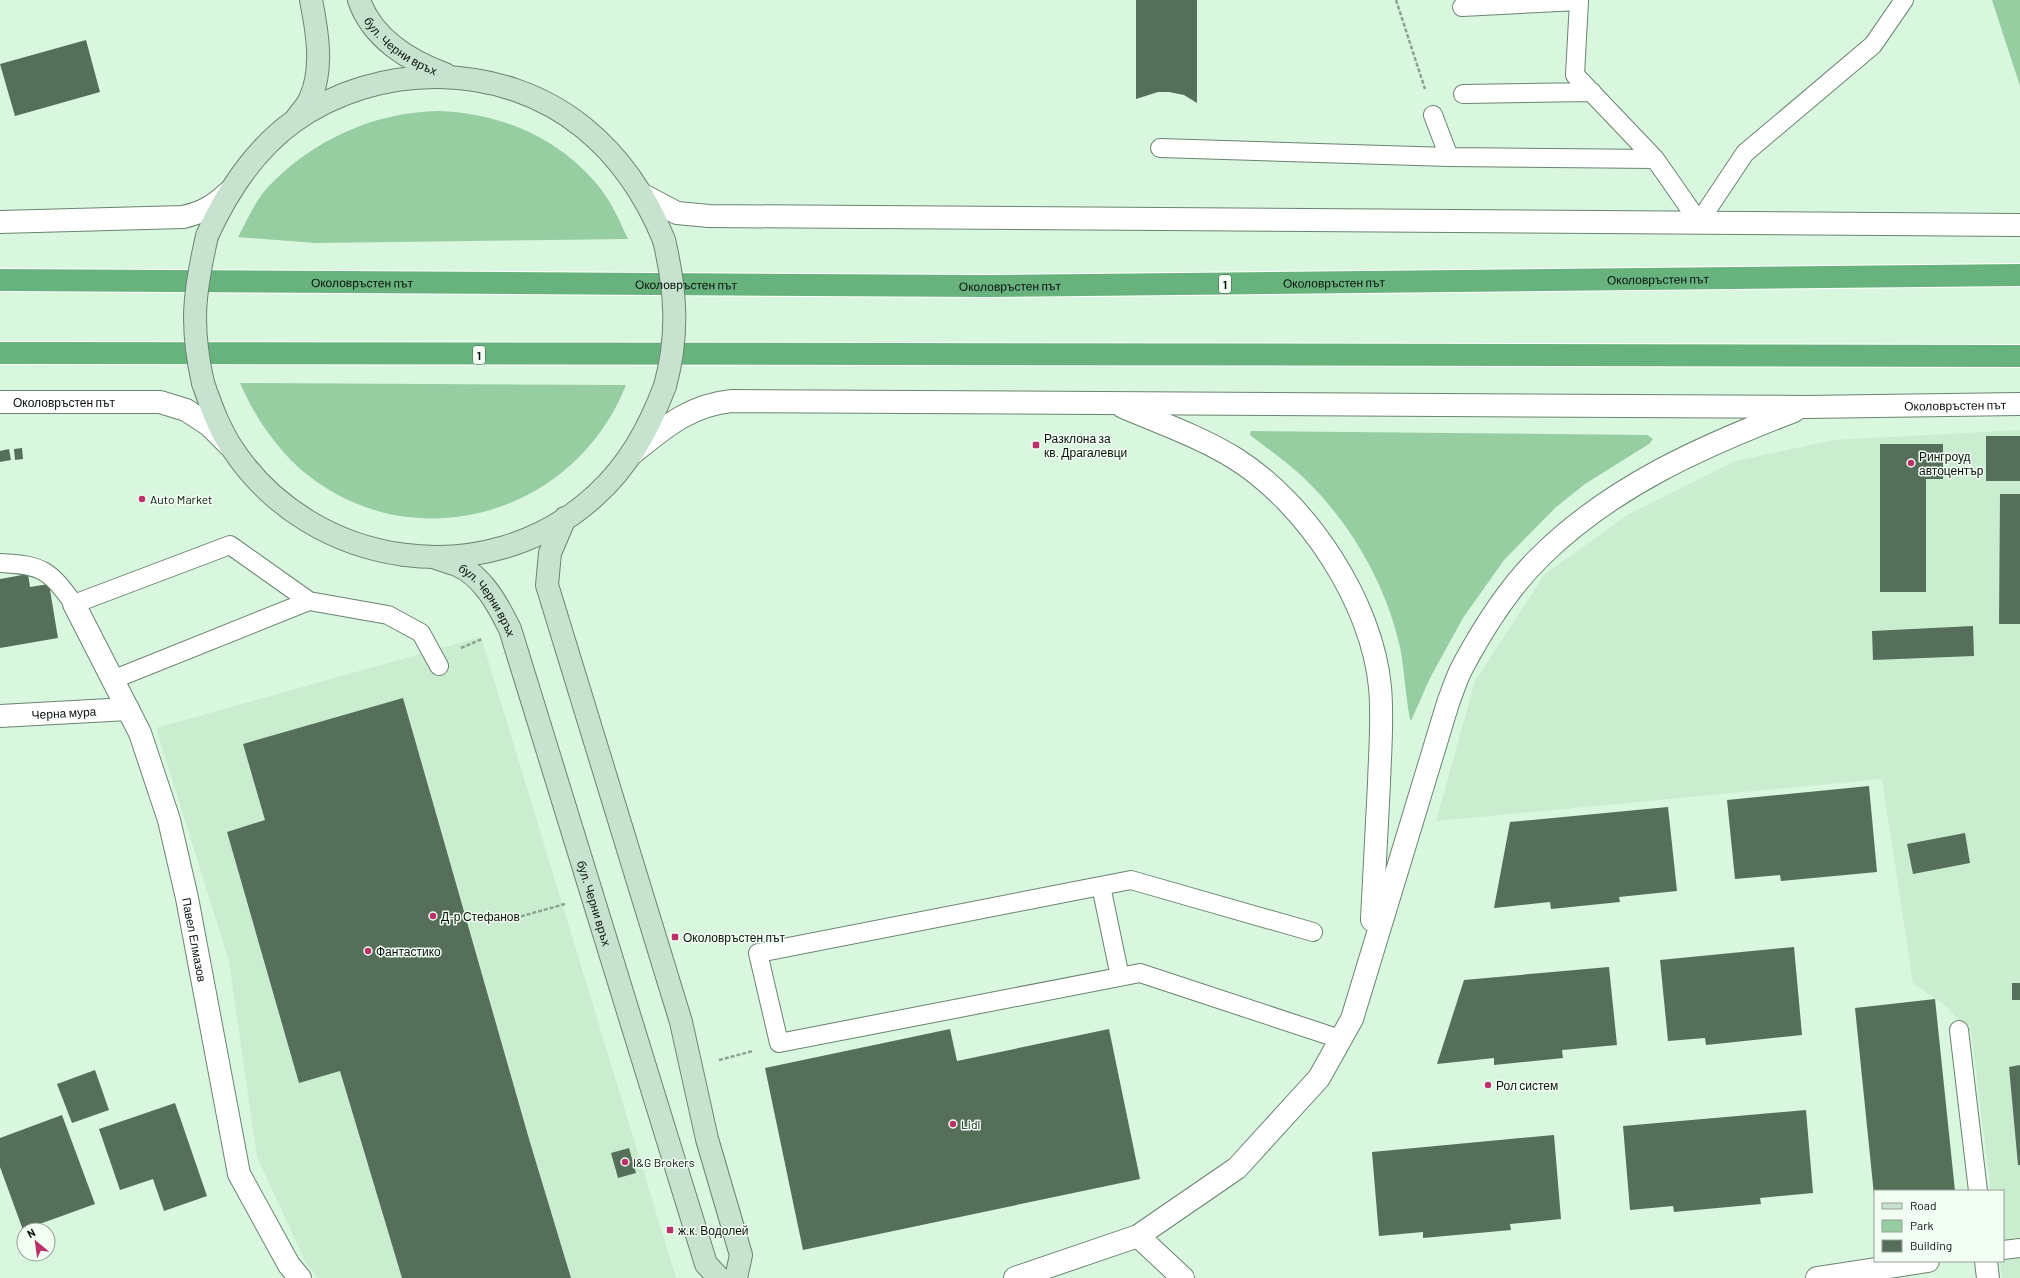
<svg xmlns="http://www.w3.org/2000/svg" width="2020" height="1278" font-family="Barlow,sans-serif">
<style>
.built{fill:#caedd0}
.green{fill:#96cda1}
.building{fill:#566f5b}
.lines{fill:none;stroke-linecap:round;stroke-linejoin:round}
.service-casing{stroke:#6a846f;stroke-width:20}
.minor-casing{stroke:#6a846f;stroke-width:24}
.secondary-casing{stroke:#6a846f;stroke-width:24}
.trunk-casing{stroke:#fff;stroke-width:24}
.path{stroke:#8da290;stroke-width:2.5;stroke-dasharray:4 2;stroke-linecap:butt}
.service{stroke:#fff;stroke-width:18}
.minor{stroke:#fff;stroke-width:22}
.secondary{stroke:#c7e2cf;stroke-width:22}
.trunk{stroke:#68b27e;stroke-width:22}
.secondary-bridge-casing{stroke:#6a846f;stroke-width:24;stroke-linecap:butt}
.secondary-bridge{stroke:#c7e2cf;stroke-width:22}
.poi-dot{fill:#bc316a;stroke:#f2fef4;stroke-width:1.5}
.labels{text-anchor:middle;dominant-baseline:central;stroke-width:3;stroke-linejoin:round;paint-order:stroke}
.shield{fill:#f2fef4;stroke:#4f5951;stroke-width:1}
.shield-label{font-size:11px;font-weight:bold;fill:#09120b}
.street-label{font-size:12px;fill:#09120b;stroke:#f2fef4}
.poi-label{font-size:12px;fill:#09120b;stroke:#f2fef4;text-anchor:start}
</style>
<rect width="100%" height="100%" fill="#d9f6de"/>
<path class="built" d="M2020 430V1278H2002L2000 1261H2003V1191H1991L1971 1032 1946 1006 1913 983 1882 779 1436 821 1475 681 1545 574 1629 514 1735 461 1834 440Z
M481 637 676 1278H318L306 1263 257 1157 229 961 156 728Z"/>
<path class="green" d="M1992 0H2020V86Z
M439 111C502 113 561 139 600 188 612 203 620 222 628 239L316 243 238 237C247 221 255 201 268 187 313 140 374 112 439 111Z
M240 383 626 385C575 514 415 562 305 473 276 449 255 417 240 383Z
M1251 431 1647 435 1653 439 1649 444 1585 484 1555 508 1504 560 1463 618 1430 678 1411 721C1408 717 1403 659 1400 647 1386 585 1352 525 1306 480 1289 463 1269 450 1250 435Z"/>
<path class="building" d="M1136 0H1197V103L1184 95 1169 92H1158L1136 99Z
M86 40 100 92 15 116 0 64Z
M1986 436H2020V481H1986Z
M1880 444H1943V479H1926V592H1880Z
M22 448 23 459 15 460 14 449Z
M9 449 11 460 0 462V451Z
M2000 494H2020V624H1999Z
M28 574 30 587 49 584 58 638 0 648V579Z
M1973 626 1974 656 1873 660 1872 631Z
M403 698 529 1139 571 1278H402L340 1071 299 1083 227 832 265 820 243 744Z
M1869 786 1877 872 1781 881 1780 875 1735 879 1727 800Z
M1668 807 1677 891 1619 897 1620 902 1551 909 1550 902 1494 908 1510 822Z
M1965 833 1970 863 1913 874 1907 844Z
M1794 947 1802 1035 1706 1045 1705 1038 1668 1041 1660 960Z
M1609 967 1617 1045 1562 1050 1563 1058 1494 1065V1058L1437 1064 1464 980Z
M2012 983H2020V1000H2012Z
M1935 999 1955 1191H1875L1874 1195 1855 1008Z
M950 1029 957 1061 1109 1029 1140 1179 803 1250 765 1068Z
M2020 1065V1165H2018L2009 1067Z
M95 1070 109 1110 72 1123 57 1084Z
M175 1103 207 1196 164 1211 153 1179 120 1190 99 1129Z
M1806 1110 1813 1193 1760 1198 1761 1204 1674 1212 1673 1206 1630 1210 1623 1126Z
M62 1115 95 1204 23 1230 0 1167V1138Z
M1554 1135 1561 1219 1510 1224 1511 1230 1423 1238V1232L1379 1236 1372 1152Z
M629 1148 636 1173 618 1178 611 1153Z"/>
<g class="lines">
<defs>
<path id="service" d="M1462 7 1579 1 1575 75 1655 159 1699 222 1745 153 1873 45 1904 0
M1463 94 1592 92
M1433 115 1449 157
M1160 148 1449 157 1655 159
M0 563C43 565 49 570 74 604L230 545 309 601
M112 680 309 601 388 615 421 633 439 666
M1101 886 1120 977
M1313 932 1131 880 758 953 779 1043 1140 973 1340 1039
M1959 1030 1978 1191
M2003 1250 2020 1248"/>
<g id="minor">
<path d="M643 195 677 213 709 216 2020 225"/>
<path d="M0 222 183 217C204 212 214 206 230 191"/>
<path id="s1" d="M0 402H160L186 410 209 425 229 445"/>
<path d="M1123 407C1160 423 1201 437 1236 459 1307 504 1372 602 1380 687 1383 719 1380 751 1379 783 1377 828 1374 874 1372 920"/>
<path id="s2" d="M633 453C665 427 690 405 732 401L1805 407 2020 404"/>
<path id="s3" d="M74 604 140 733 169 820 187 898 239 1174 289 1265 300 1278"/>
<path id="s4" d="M0 716 128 709"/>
<path d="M1138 1236 1183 1278"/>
<path d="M1986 1261 1988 1278"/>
<path d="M1015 1278 1138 1236 1237 1168 1319 1078 1352 1019 1448 703C1453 690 1457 676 1464 664 1485 625 1509 587 1541 556 1612 486 1703 446 1794 411"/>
<path d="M1817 1278 1928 1261"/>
</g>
<g id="secondary">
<path id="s5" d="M359 0C372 38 409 61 445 74"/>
<path d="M296 119C300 113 307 106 310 99 324 69 317 30 311 0"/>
<path d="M207 236C227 192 253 151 293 122 378 61 502 61 584 128 621 158 646 196 664 240"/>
<path d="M203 383C211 406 219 428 232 448 312 570 488 595 596 495 629 465 649 428 665 386"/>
<path d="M565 518 550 553 547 585 681 1022 707 1139 741 1255 736 1278"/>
<path id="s6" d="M433 557C441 560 449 562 457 565 483 576 498 605 510 629L706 1264 719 1278"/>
</g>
<g id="trunk">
<path id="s7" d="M0 280 986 286 2020 275"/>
<path d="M0 353C673 356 1347 352 2020 356"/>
</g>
</defs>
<use href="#service" class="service-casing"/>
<use href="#minor" class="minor-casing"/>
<use href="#secondary" class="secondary-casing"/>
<use href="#trunk" class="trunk-casing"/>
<path class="path" d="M1396 0 1425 89
M461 648 482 639
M515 918 565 904
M719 1060 753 1051"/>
<use href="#service" class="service"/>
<use href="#minor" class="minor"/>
<use href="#secondary" class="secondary"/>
<use href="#trunk" class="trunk"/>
<defs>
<path id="secondary-bridge" d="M664 240C676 291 679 335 665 386
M203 383C190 325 194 293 207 236"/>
</defs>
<use href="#secondary-bridge" class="secondary-bridge-casing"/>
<use href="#secondary-bridge" class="secondary-bridge"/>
</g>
<g class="poi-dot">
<rect x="1032" y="441" width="8" height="8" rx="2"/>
<circle cx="1911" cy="463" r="4"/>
<circle cx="142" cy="499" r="4"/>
<circle cx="433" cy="916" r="4"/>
<rect x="671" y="933" width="8" height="8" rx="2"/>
<circle cx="368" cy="951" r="4"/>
<circle cx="1488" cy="1085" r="4"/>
<circle cx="953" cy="1124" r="4"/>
<circle cx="625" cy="1162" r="4"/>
<rect x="666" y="1226" width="8" height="8" rx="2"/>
</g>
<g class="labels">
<g class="shield">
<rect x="1219" y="275" width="12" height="18" rx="3"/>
<rect x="473" y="346" width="12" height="18" rx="3"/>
</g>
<g class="shield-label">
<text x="1225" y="284">1</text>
<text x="479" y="355">1</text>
</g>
<g class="street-label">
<text stroke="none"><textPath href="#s5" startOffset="64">бул. Черни връх</textPath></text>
<text stroke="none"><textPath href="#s7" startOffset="1658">Околовръстен път</textPath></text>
<text stroke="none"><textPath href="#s7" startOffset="362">Околовръстен път</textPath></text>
<text stroke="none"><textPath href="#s7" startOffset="1334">Околовръстен път</textPath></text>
<text stroke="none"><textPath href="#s7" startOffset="686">Околовръстен път</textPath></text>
<text stroke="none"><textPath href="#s7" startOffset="1010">Околовръстен път</textPath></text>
<text stroke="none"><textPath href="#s1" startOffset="64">Околовръстен път</textPath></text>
<text stroke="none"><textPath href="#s2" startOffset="1337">Околовръстен път</textPath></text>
<text stroke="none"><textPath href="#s6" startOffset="73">бул. Черни връх</textPath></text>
<text stroke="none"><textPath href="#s4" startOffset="64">Черна мура</textPath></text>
<text stroke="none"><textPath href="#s6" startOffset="397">бул. Черни връх</textPath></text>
<text stroke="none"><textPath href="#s3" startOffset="359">Павел Елмазов</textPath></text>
</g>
<g class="poi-label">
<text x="1044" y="438">Разклона за<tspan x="1044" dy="14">кв. Драгалевци</tspan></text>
<text x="1919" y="456">Рингроуд<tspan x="1919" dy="14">автоцентър</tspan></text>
<text x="150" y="499">Auto Market</text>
<text x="441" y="916">Д-р Стефанов</text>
<text x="683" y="937">Околовръстен път</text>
<text x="376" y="951">Фантастико</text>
<text x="1496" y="1085">Рол систем</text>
<text x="961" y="1124">Lidl</text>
<text x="633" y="1162">I&amp;G Brokers</text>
<text x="678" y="1230">ж.к. Водолей</text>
</g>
</g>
<rect x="1874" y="1190" width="130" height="72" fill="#f2fef4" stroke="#95a097"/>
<rect x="1882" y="1203" width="20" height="6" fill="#c7e2cf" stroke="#95a097"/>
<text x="1910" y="1210" font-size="12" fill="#09120b">Road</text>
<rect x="1882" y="1220" width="20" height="12" fill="#96cda1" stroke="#95a097"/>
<text x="1910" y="1230" font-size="12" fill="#09120b">Park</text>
<rect x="1882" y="1240" width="20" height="12" fill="#566f5b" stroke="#95a097"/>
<text x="1910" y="1250" font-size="12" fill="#09120b">Building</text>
<g transform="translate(36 1242) rotate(331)"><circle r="19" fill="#f2fef4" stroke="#95a097"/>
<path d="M0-3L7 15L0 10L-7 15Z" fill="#bc316a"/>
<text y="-6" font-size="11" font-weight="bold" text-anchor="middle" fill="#09120b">N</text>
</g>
</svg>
